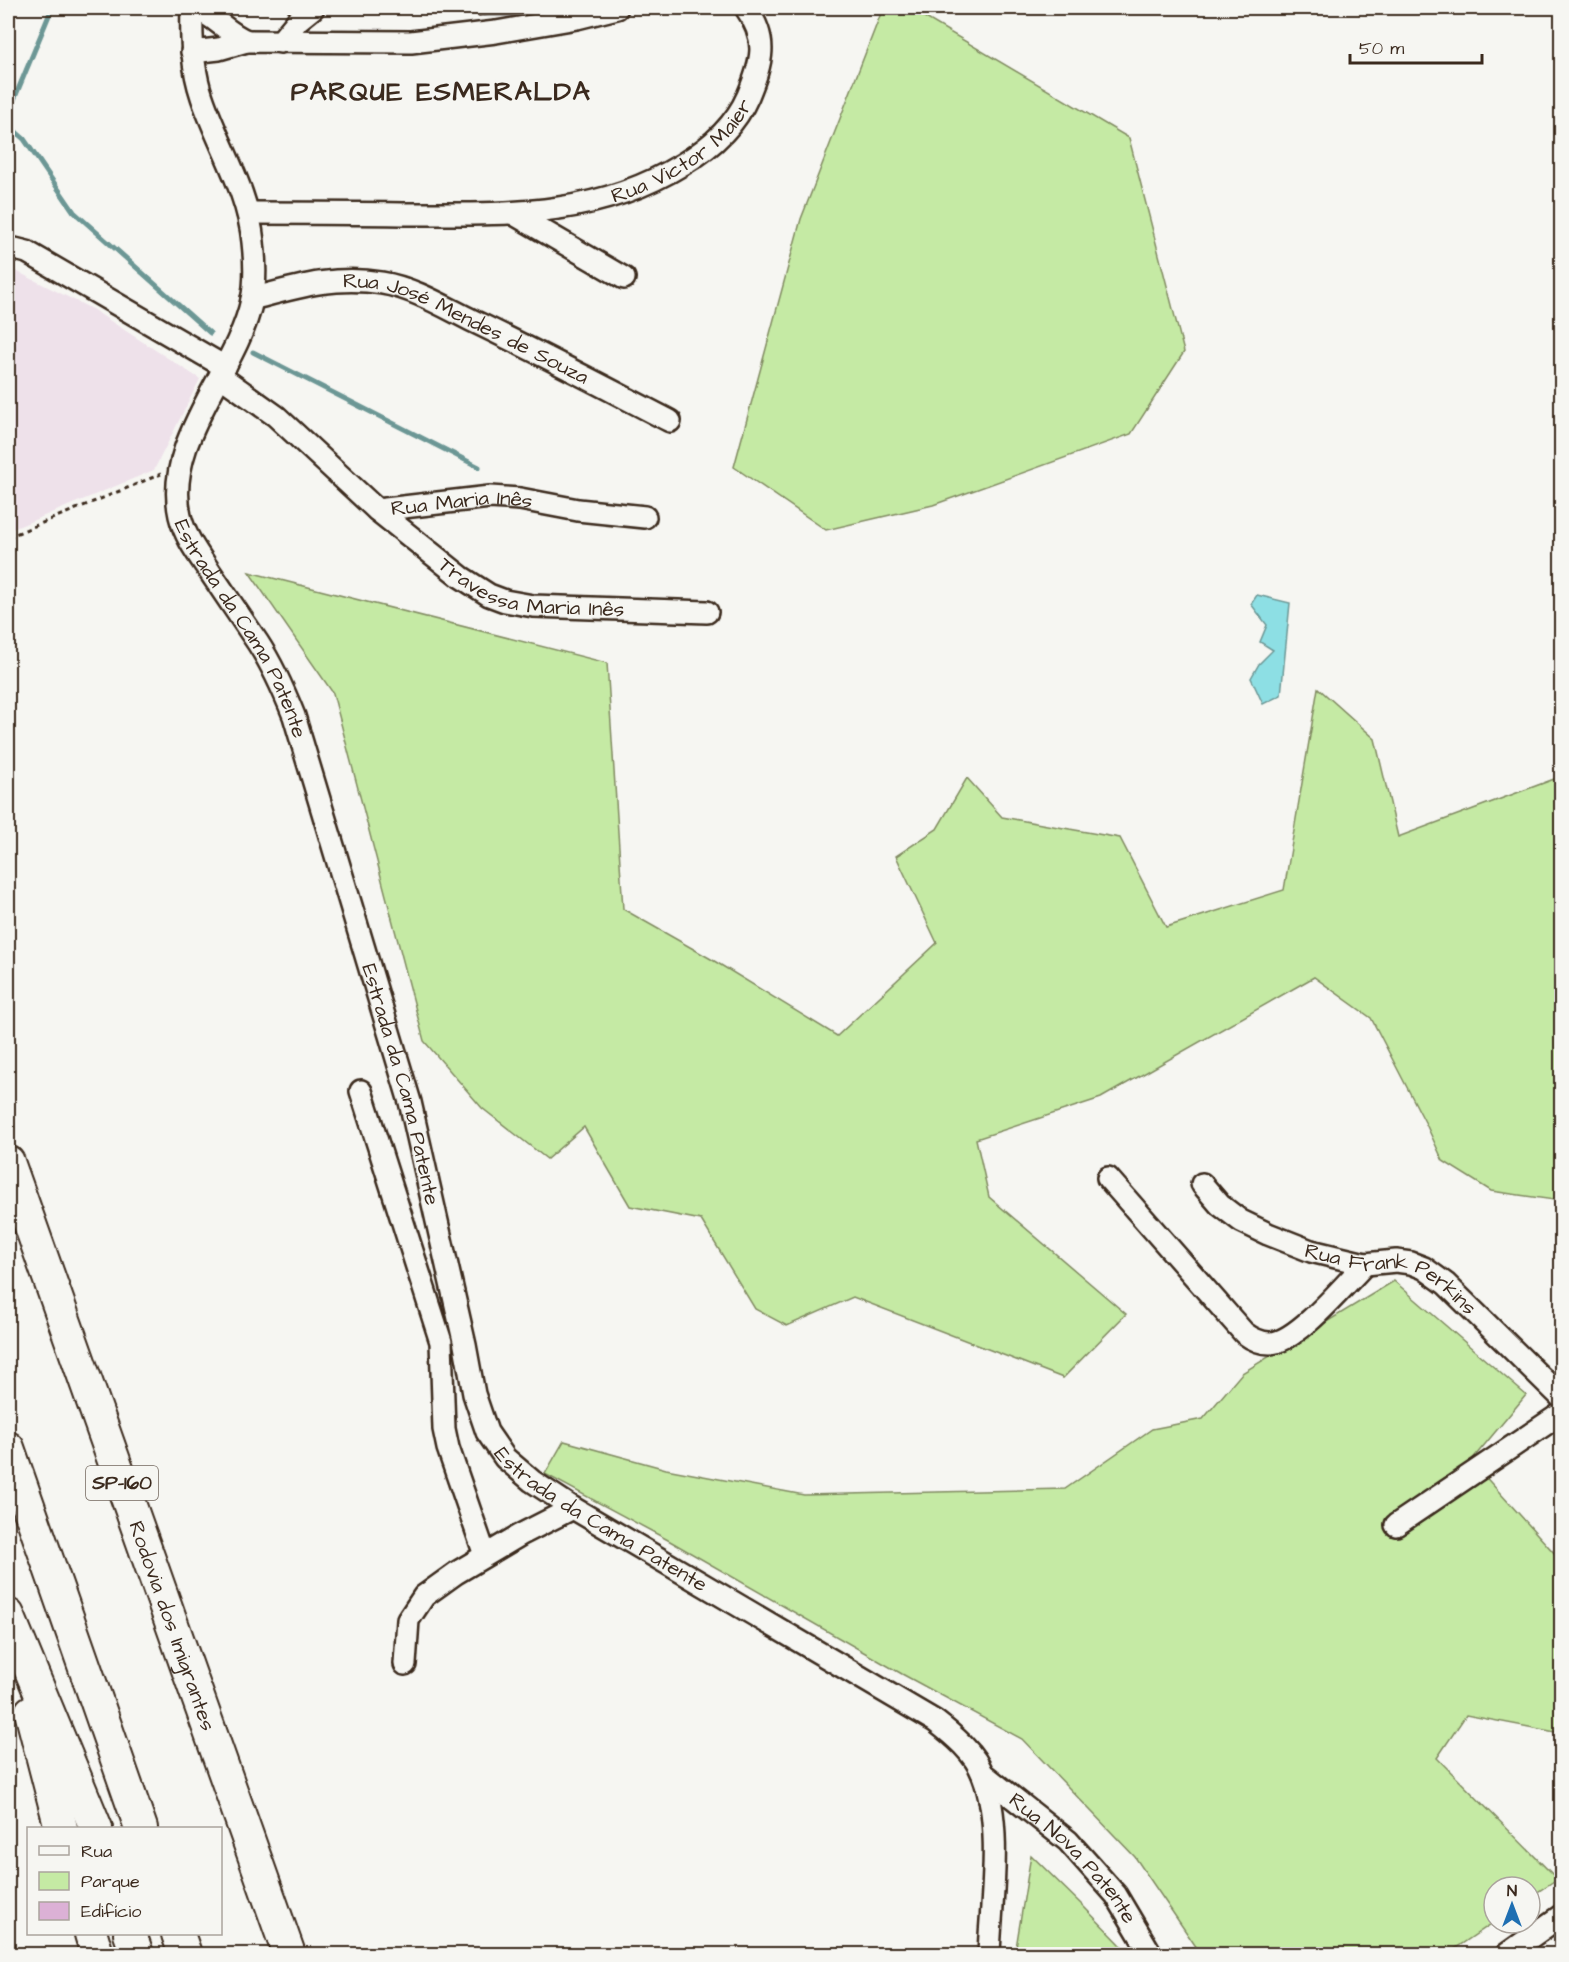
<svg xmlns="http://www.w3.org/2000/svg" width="1569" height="1962" font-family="'Architects Daughter',sans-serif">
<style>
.built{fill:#eee1ea}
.green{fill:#c5eaa4;stroke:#808a61;stroke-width:1.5}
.water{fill:#8ddfe4;stroke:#6c9795;stroke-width:1.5}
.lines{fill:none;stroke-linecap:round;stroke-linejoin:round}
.stream{stroke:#6c9795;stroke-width:5}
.building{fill:#dcb1d6;stroke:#3b2a1e;stroke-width:1.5;filter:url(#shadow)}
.minor-casing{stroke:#3b2a1e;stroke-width:26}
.highway-casing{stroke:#3b2a1e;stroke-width:36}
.path{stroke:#3b2a1e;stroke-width:3;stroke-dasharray:4.5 4.5;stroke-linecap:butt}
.minor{stroke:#f6f6f2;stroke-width:21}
.highway{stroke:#f6f6f2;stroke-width:32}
.labels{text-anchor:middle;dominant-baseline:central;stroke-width:6;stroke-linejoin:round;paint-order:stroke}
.shield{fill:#f6f6f2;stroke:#73675e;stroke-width:1.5}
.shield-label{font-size:20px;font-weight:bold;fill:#3b2a1e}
.street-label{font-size:21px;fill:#3b2a1e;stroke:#f6f6f2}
.district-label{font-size:27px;font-weight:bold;letter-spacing:1.5px;fill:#3b2a1e;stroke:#f6f6f2}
</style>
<defs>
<filter id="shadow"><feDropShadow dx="5.5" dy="5.5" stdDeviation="0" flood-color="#0004"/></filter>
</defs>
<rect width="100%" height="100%" fill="#f6f6f2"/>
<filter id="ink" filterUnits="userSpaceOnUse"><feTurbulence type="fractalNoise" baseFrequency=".0167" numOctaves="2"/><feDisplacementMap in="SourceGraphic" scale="12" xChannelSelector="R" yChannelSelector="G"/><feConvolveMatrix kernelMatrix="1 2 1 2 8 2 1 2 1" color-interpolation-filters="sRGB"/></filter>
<g filter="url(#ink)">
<path class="built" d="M8 267 92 309 200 379 154 470 8 531Z"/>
<path class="green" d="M883 8H909L1129 138 1184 352 1131 434 933 505 826 530 734 467 801 219Z
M249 572 607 663 623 909 711 959 837 1036 937 943 896 856 937 829 967 778 1002 817 1120 838 1166 927 1284 890 1318 688 1375 739 1398 837 1557 778 1562 785 1561 1201 1491 1191 1443 1161 1426 1124 1371 1018 1314 977 1101 1098 976 1139 989 1197 1126 1314 1063 1378 853 1297 787 1326 755 1309 701 1220 630 1206 584 1127 547 1159 482 1108 424 1041 333 693Z
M1394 1281 1526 1395 1471 1461 1557 1556 1561 1557V1733L1466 1715 1437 1758 1557 1879 1530 1897V1887H1494V1922L1447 1954H1201L1135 1857 1022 1739 902 1674 668 1540 545 1474 564 1441 666 1469 804 1495 1065 1489 1152 1429 1203 1419 1242 1373Z
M1031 1855 1083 1906 1121 1945 1127 1954H1015Z"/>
<path class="water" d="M1257 595 1290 603 1281 695 1263 704 1251 678 1259 664 1273 650 1260 642 1267 625 1251 604Z"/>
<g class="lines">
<path class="stream" d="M8 114 52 8
M8 125 24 139 74 212 210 333
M253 352 479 467"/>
</g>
<path class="building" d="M477 8H518L520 9 479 16Z"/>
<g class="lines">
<defs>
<g id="minor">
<path id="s1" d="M192 8C191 38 192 68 202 97 218 145 248 190 253 242 255 260 256 282 252 300 237 371 163 440 180 516 185 537 198 554 210 572 226 596 242 619 258 643 273 666 284 691 294 716L410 1102 465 1345 474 1394 487 1432 505 1458 532 1481 573 1508 935 1721C953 1735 975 1753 983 1775 1003 1826 991 1901 989 1954"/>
<path d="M193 8C214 14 226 33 247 41"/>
<path d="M280 42 298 20 313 8"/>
<path d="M192 52 219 49 247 41 411 42 496 32 577 18 617 8"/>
<path id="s2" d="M248 213C299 213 351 213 402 214 503 214 594 219 683 164 710 148 735 126 748 96 762 62 769 40 746 8"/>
<path d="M514 214 624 278"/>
<path d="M8 249H15L27 252 225 367"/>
<path id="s3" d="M252 299C297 287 335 275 382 283 413 288 443 306 471 320 538 352 604 387 670 421"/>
<path id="s4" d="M220 376 276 416 377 510 490 497 520 499 578 510 645 517"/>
<path id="s5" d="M377 510 461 577 489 595 505 601 533 606 707 612"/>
<path d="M361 1091 441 1342 444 1429 448 1448 485 1555"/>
<path d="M1108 1178 1244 1333C1252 1339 1260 1343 1270 1343 1297 1343 1345 1284 1365 1264"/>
<path id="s6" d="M1202 1184 1220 1205 1241 1221 1268 1234 1311 1251 1365 1264 1396 1261 1411 1263 1424 1268 1446 1284 1562 1398"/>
<path d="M1396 1525 1562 1413"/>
<path d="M405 1664 408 1620 424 1596 456 1573 520 1535 573 1508"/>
<path id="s7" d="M983 1774 1068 1841 1116 1895 1151 1954"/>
<path d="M1507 1954 1562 1915"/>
</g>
<g id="highway">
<path id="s8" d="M8 1162 289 1954"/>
<path d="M8 1448 141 1828"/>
<path d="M8 1615 96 1828"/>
<path d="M31 1712 61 1828"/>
<path d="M91 1934 97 1954"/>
<path d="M130 1934 137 1954"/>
<path d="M178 1934 185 1954"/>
</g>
</defs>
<use href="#minor" class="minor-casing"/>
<use href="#highway" class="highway-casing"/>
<path class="path" d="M8 537 161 474"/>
<use href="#minor" class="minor"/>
<use href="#highway" class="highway"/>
</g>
</g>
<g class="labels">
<rect class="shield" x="86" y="1466" width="72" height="34" rx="4.5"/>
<g class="shield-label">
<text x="122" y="1483">SP-160</text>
</g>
<g class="street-label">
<text stroke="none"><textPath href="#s2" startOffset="450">Rua Victor Maier</textPath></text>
<text stroke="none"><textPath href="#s3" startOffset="226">Rua José Mendes de Souza</textPath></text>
<text stroke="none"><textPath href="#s4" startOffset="292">Rua Maria Inês</textPath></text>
<text stroke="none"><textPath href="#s5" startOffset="180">Travessa Maria Inês</textPath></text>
<text stroke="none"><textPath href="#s1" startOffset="663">Estrada da Cama Patente</textPath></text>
<text stroke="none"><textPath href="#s1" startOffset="1149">Estrada da Cama Patente</textPath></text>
<text stroke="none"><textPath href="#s6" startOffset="218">Rua Frank Perkins</textPath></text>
<text stroke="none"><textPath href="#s1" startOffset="1653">Estrada da Cama Patente</textPath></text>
<text stroke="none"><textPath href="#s8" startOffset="492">Rodovia dos Imigrantes</textPath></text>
<text stroke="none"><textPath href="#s7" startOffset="124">Rua Nova Patente</textPath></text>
</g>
<g class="district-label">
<text x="441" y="92">PARQUE ESMERALDA</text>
</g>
</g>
<rect width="1569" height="1962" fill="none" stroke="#f6f6f2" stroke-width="30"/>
<rect x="15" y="15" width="1539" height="1932" fill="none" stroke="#3b2a1e" stroke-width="2" filter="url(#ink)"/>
<rect x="27" y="1827" width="195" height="108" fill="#f6f6f2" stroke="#aba49d" stroke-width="1.5"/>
<rect x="39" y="1846" width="30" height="9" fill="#f6f6f2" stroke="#aba49d" stroke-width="1.5"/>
<text x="81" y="1857" font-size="18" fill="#3b2a1e">Rua</text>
<rect x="39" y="1872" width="30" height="18" fill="#c5eaa4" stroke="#aba49d" stroke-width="1.5"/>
<text x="81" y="1887" font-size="18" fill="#3b2a1e">Parque</text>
<rect x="39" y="1902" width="30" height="18" fill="#dcb1d6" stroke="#aba49d" stroke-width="1.5"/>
<text x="81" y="1917" font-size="18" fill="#3b2a1e">Edifício</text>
<g transform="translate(1512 1905)"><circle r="28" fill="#f6f6f2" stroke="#aba49d" stroke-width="1.5"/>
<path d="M0-4.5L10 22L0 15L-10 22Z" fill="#1f6fb2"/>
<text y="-9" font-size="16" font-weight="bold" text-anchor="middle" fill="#3b2a1e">N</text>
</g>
<path d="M1350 54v9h132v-9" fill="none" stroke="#3b2a1e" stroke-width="3"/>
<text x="1359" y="54" font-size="18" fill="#3b2a1e" stroke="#f6f6f2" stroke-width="4.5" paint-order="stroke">50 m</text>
</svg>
